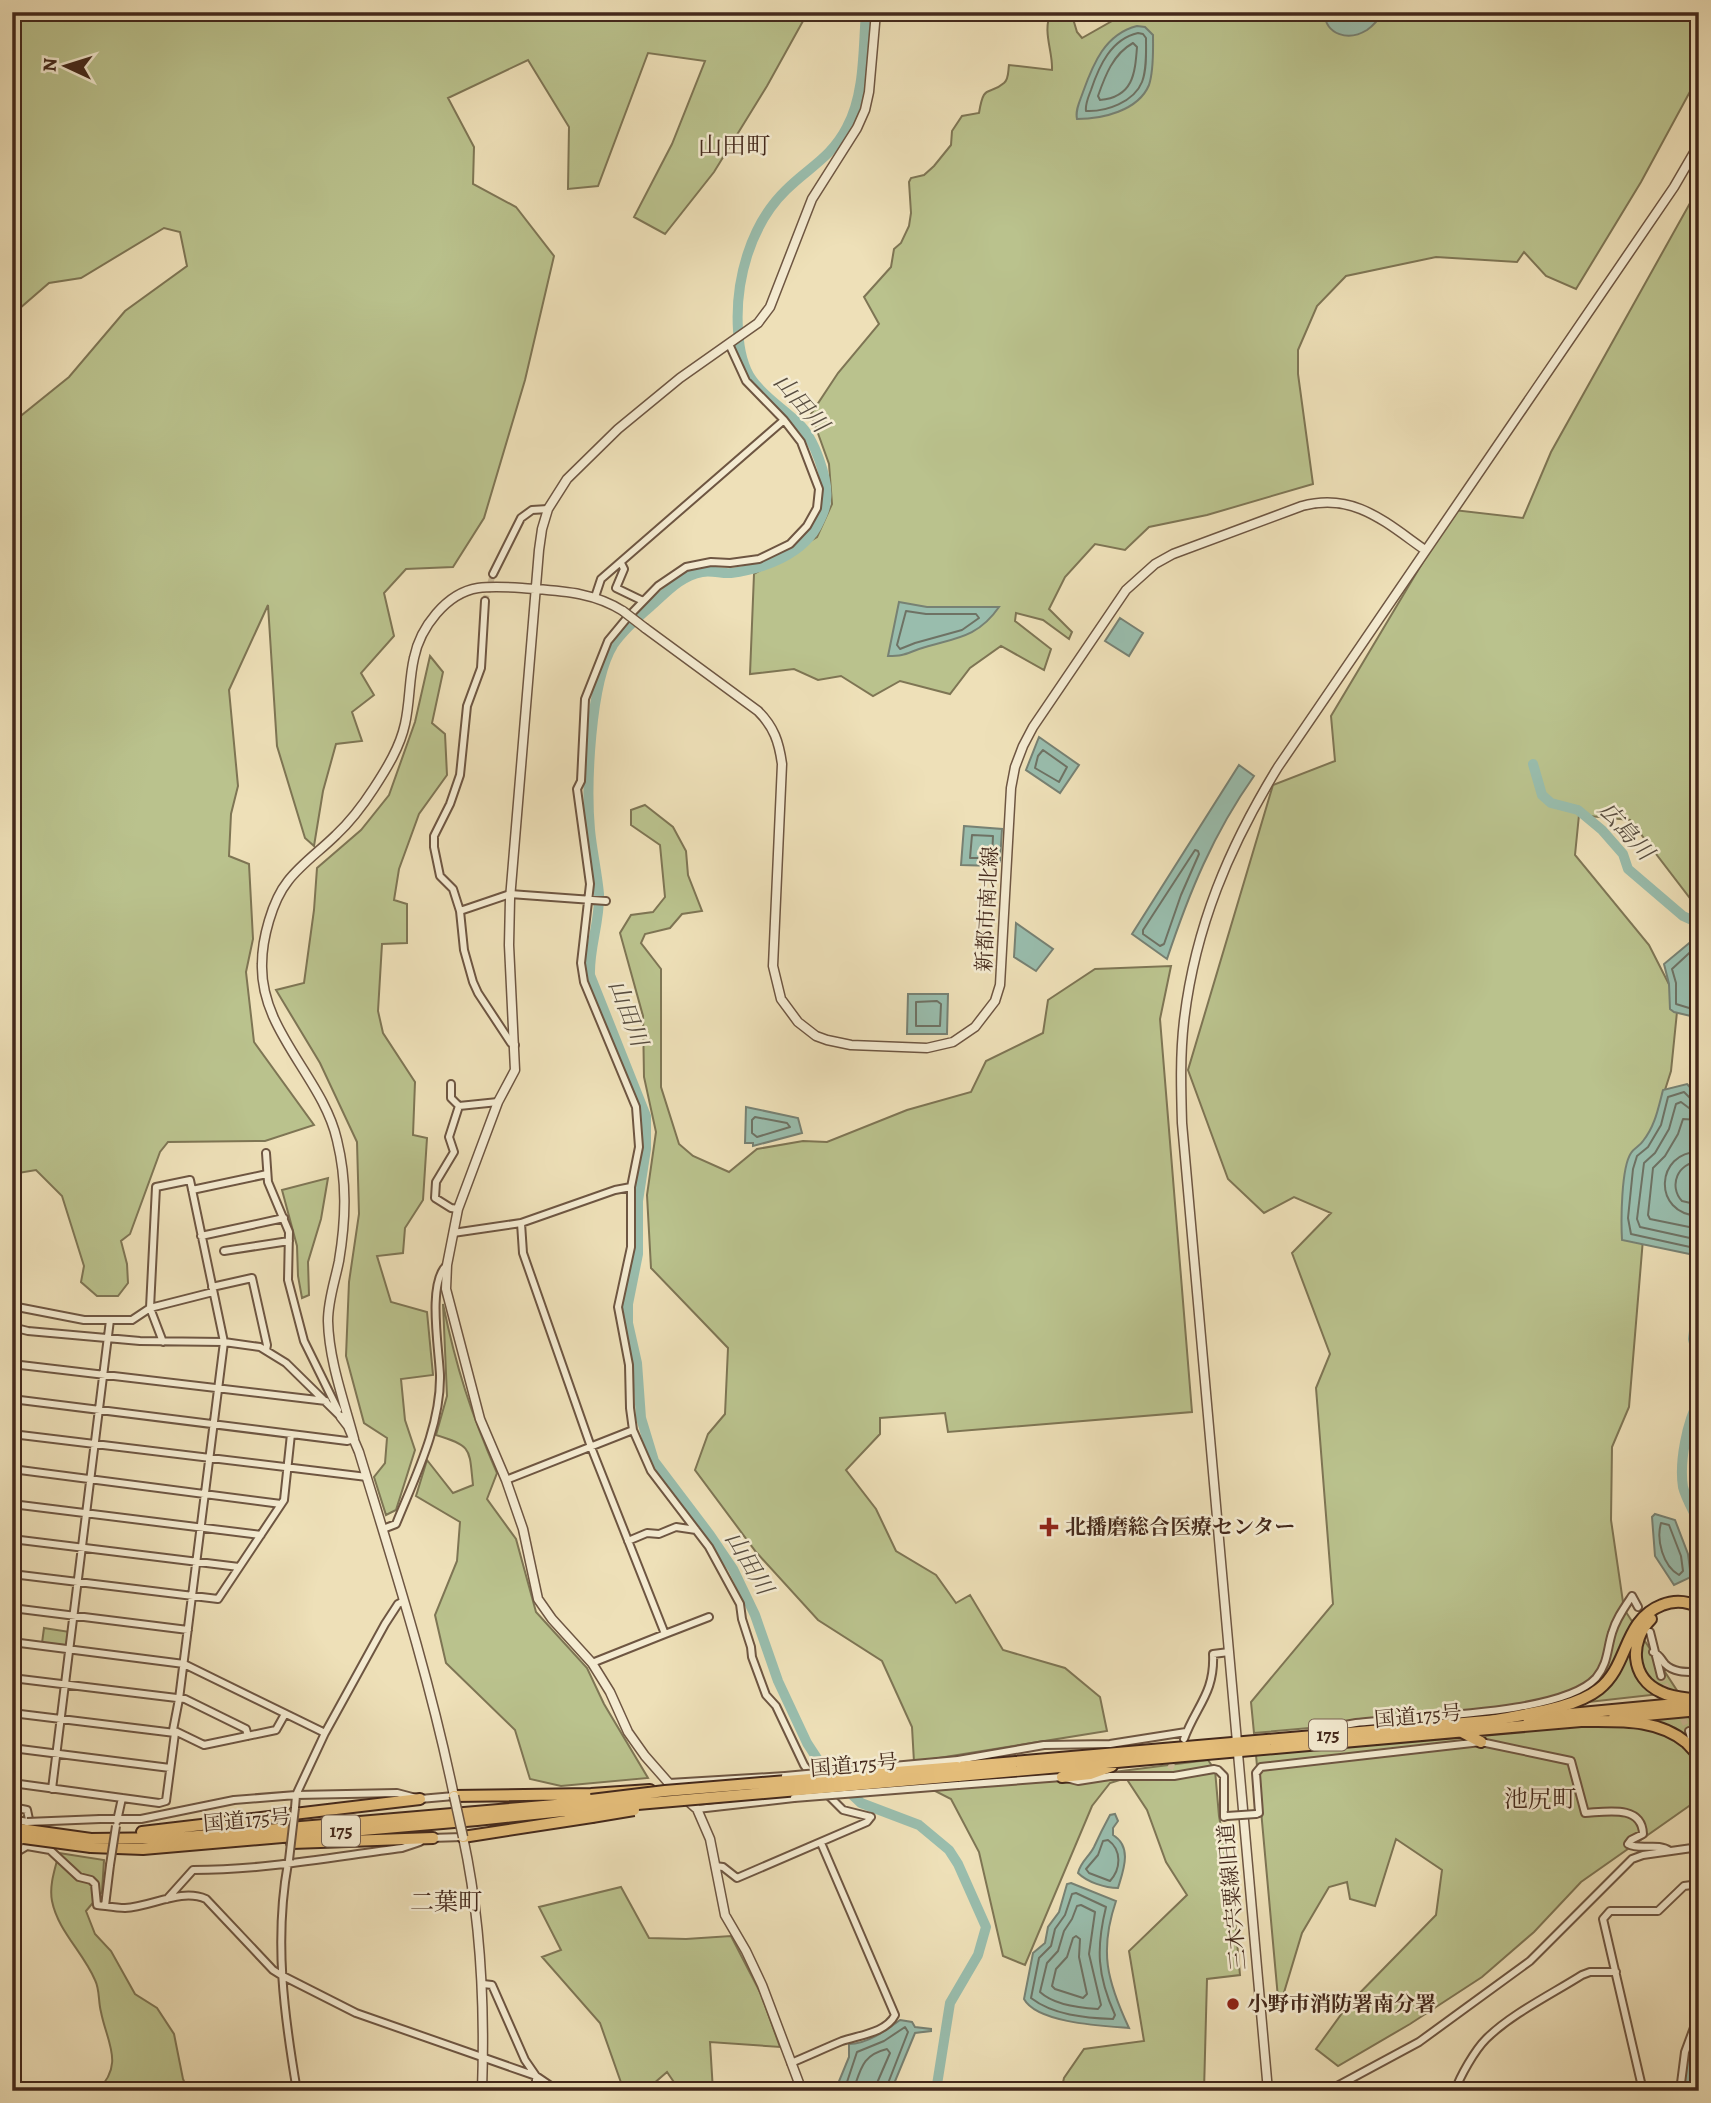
<svg xmlns="http://www.w3.org/2000/svg" width="1711" height="2103" font-family="Alegreya,'Noto Serif JP',serif">
<style>
.green{fill:#bac28d;stroke:#7e7554;stroke-width:2}
.water{fill:#99bdad;stroke:#778173;stroke-width:2}
.lines{fill:none;stroke-linecap:round;stroke-linejoin:round}
.shore{stroke:#6e7264;stroke-width:2}
.river{stroke:#99bdad;stroke-width:10}
.minor-tunnel{stroke:#cb9;stroke-width:6;stroke-dasharray:6 3;stroke-linecap:butt}
.minor-casing{stroke:#6e5642;stroke-width:10}
.tertiary-casing{stroke:#6e5642;stroke-width:11}
.trunk-casing{stroke:#43281b;stroke-width:14}
.motorway-casing{stroke:#43281b;stroke-width:14}
.minor{stroke:#f4ebd1;stroke-width:6}
.tertiary{stroke:#f4ebd1;stroke-width:8}
.trunk{stroke:#e7c07c;stroke-width:10}
.motorway{stroke:#e7c07c;stroke-width:10}
.minor-bridge-casing{stroke:#6e5642;stroke-width:10;stroke-linecap:butt}
.tertiary-bridge-casing{stroke:#6e5642;stroke-width:11;stroke-linecap:butt}
.trunk-bridge-casing{stroke:#43281b;stroke-width:14;stroke-linecap:butt}
.motorway-bridge-casing{stroke:#43281b;stroke-width:14;stroke-linecap:butt}
.minor-bridge{stroke:#f4ebd1;stroke-width:6}
.tertiary-bridge{stroke:#f4ebd1;stroke-width:8}
.trunk-bridge{stroke:#e7c07c;stroke-width:10}
.motorway-bridge{stroke:#e7c07c;stroke-width:10}
.poi-dot{fill:#8f2418;stroke:#f4ebd1;stroke-width:2.5}
.labels{text-anchor:middle;dominant-baseline:central;stroke-width:5;stroke-linejoin:round;paint-order:stroke}
.shield{fill:#f4ebd1;stroke:#786252;stroke-width:2}
.shield-label{font-size:19px;font-weight:bold;fill:#43281b}
.street-label{font-size:21px;fill:#43281b;stroke:#f4ebd1}
.poi-label{font-size:21px;font-weight:bold;fill:#43281b;stroke:#f4ebd1;text-anchor:start}
.water-label{font-size:23px;font-style:italic;fill:#584d40;stroke:#f4ebd1}
.quarter-label{font-size:24px;fill:#43281b;stroke:#f4ebd1}
</style>
<rect width="100%" height="100%" fill="#eee0b8"/>
<filter id="stains"><feTurbulence type="fractalNoise" baseFrequency=".00286" numOctaves="4"/><feColorMatrix values="0 0 0 0 .2 0 0 0 0 .09 0 0 0 0 .02 0 0 0 .5 -.17"/></filter>
<radialGradient id="worn" r=".72"><stop offset=".6" stop-color="#630" stop-opacity="0"/><stop offset="1" stop-color="#630" stop-opacity=".3"/></radialGradient>
<path class="green" d="M12 12H808L767 86 714 172 665 234 634 217 672 144 705 61 648 53 598 186 568 189 569 127 528 60 448 98 474 147 473 184 516 207 554 256 525 380 484 518 453 567 406 569 384 593 394 636 361 673 374 695 352 712 362 741 336 744 323 791 314 846 305 838 277 746 268 605 229 690 238 786 231 814 229 856 249 864 253 939 246 972 254 1042 314 1125 265 1141 168 1142 160 1152 130 1234 121 1241 127 1264 128 1283 118 1296H97L81 1282 84 1266 62 1196 36 1170 12 1174V423L69 377 125 311 187 266 180 232 164 228 81 278 49 283 12 315Z
M1051 12H1071L1077 32 1082 38 1128 12H1699V75L1641 182 1576 289 1546 276 1524 252 1517 262 1436 257 1346 276 1317 306 1298 350V374L1313 484 1207 515 1149 527 1125 550 1095 544 1065 577 1049 609 1072 632 1069 639 1043 620 1016 613 1015 621 1051 649 1044 670 1001 646 970 668 950 694 900 681 873 696 841 676 818 680 794 669 750 674 754 574 817 537 832 504 829 464 811 414 838 373 879 324 864 297 891 267 894 249 901 243 909 226 911 213 909 182 911 178 924 175 934 166 951 145 952 131 962 116 979 113C984 82 988 97 1004 83 1009 79 1008 71 1009 65L1052 70C1053 51 1042 32 1051 12Z
M1699 187V910L1630 820 1579 815 1575 855 1649 945 1678 1002 1671 1071 1652 1131 1629 1407 1612 1447 1611 1520 1624 1609 1678 1692 1535 1708 1254 1733 1251 1702 1333 1604 1316 1388 1330 1354 1292 1253 1331 1213 1294 1197 1264 1213 1228 1179 1188 1070 1273 785 1335 761 1331 716 1454 510 1523 518 1551 452Z
M430 656 443 672 432 723 445 734 447 775 419 814 399 869 394 900 407 904V943L382 944 378 1011 383 1033 415 1082 413 1135 427 1138 423 1200 405 1228 403 1253 377 1256 391 1302 427 1312 433 1375 401 1379 405 1420 415 1450 396 1510 386 1515 374 1477 385 1463 387 1438 364 1423 346 1356 349 1282 359 1214 357 1142 320 1063 276 990 304 983 314 910 317 868 361 830 389 795 415 722Z
M645 805 673 827 686 851 688 875 702 911 682 914 670 928 645 934 641 943 661 969V1087L679 1144 693 1156 729 1172 757 1149 803 1141 827 1142 907 1110 971 1092 986 1061 1043 1033 1048 1000 1095 969 1171 966 1160 1019 1192 1412 948 1432 945 1413 880 1418V1434L846 1470 876 1509 896 1551 936 1575 956 1603 970 1595 1003 1650 1065 1668 1100 1697 1107 1731 914 1762 912 1727 882 1661 818 1620 756 1552 695 1470 708 1434 725 1414 728 1348 651 1268 647 1195 656 1132 644 1077 643 1016 620 933 631 915 653 912 665 897 660 845 631 825V810Z
M328 1178 321 1219 308 1262 309 1295 302 1298 298 1276 297 1246 282 1190Z
M443 1304C456 1367 471 1414 497 1473L487 1499 516 1539 536 1612 587 1668 604 1704 648 1778 561 1786 530 1779 515 1730 446 1663 435 1615 457 1561 460 1522 416 1496 427 1460 453 1493 473 1485C469 1449 473 1446 436 1435L447 1396Z
M44 1628 70 1632 68 1646 42 1643Z
M1688 1716 1699 1733V1799L1581 1882 1534 1932 1482 1977 1410 2024 1338 2066 1316 2049 1348 2005 1436 1915 1442 1870 1396 1839 1375 1906 1350 1899 1347 1882 1329 1887 1302 1933 1279 2009 1256 1755Z
M1208 1760 1215 1770 1219 1816 1232 1886 1240 1975 1207 1979 1204 2091H1061L1064 2078 1084 2049 1144 2041 1129 1951 1187 1895 1166 1862 1147 1810 1126 1778 1110 1783 1092 1806 1025 1965 1003 1956 979 1852 951 1799 933 1790 1082 1776Z
M59 1853 104 1860 102 1892 86 1911 95 1934 111 1951 135 1994 157 2008 174 2034 183 2079 188 2091H97C125 2064 107 2043 101 2012 98 2001 100 1990 95 1980 83 1952 58 1931 52 1901 49 1885 55 1869 59 1853Z
M621 1887 649 1938 686 1939 731 1936 761 1994 780 2047 710 2042 713 2091H680L667 2072 645 2091H624L600 2023 542 1957 561 1950 539 1907Z"/>
<path class="water" d="M1324 12H1383C1379 19 1374 25 1367 30 1349 41 1326 36 1324 12Z
M1137 26 1145 27 1153 35C1153 50 1154 70 1149 85 1138 111 1102 119 1077 119 1075 110 1080 101 1083 92 1093 64 1105 34 1137 26Z
M899 602 927 607H999C977 639 953 638 919 649 905 654 904 656 888 656Z
M1120 618 1143 633 1129 656 1105 641Z
M1039 737 1079 765 1060 793 1026 770Z
M1239 765 1254 776C1213 834 1189 893 1167 959L1132 934Z
M964 826 1002 829 1000 862 994 866 961 865Z
M1016 923 1053 949 1036 971 1014 957Z
M1699 935V1018L1674 1012 1670 1009 1669 984 1664 964Z
M908 994H948L947 1034H907Z
M1687 1084 1699 1097V1178H1694L1691 1188 1699 1190V1256L1622 1240C1621 1221 1621 1168 1631 1153 1634 1148 1640 1146 1643 1141 1655 1126 1658 1109 1663 1090Z
M746 1107 798 1118 802 1133 753 1146V1143H745Z
M1655 1514 1675 1520 1688 1554 1691 1577 1674 1585 1655 1556 1652 1517Z
M1115 1814 1118 1821 1113 1828V1835C1133 1847 1123 1871 1118 1888 1105 1888 1087 1882 1078 1873 1081 1861 1089 1857 1094 1847 1099 1836 1104 1826 1110 1815Z
M1071 1883 1116 1901C1099 1951 1107 1981 1129 2028 1103 2026 1037 2023 1024 1999L1033 1953 1045 1943 1048 1927 1059 1912 1067 1884Z
M900 2020 912 2022 915 2027 931 2029V2031L915 2033 891 2091H838L837 2086 849 2057V2044C867 2044 885 2031 900 2020Z"/>
<g class="lines">
<path class="shore" d="M1138 33 1143 34 1146 38C1146 52 1147 69 1142 82 1134 102 1106 112 1086 111 1085 104 1088 98 1091 90 1099 66 1111 39 1138 33Z
M1133 43 1137 47C1135 74 1133 97 1100 100L1098 96C1105 76 1113 54 1133 43Z
M906 611 926 614H976L979 618 962 630 915 643 900 649 897 645Z
M1043 750 1067 767 1059 782 1035 768 1038 756Z
M972 835 993 836 992 858H970Z
M1195 850 1198 851 1199 854 1181 895 1164 944 1160 946 1143 934V930Z
M1699 944 1672 969 1676 983V1004L1699 1011
M937 1001 941 1004 940 1026H916V1002Z
M1699 1101 1692 1100 1684 1092 1668 1097 1661 1125 1648 1147 1637 1156 1633 1169 1628 1218 1631 1234 1699 1249
M1699 1110 1689 1108 1681 1102 1676 1104 1669 1129 1655 1153 1644 1163 1637 1219 1640 1227 1699 1240
M755 1117 787 1123 790 1127 757 1137 752 1133V1120Z
M1699 1120 1683 1119 1678 1134 1665 1156 1653 1168 1648 1215 1650 1219 1699 1229
M1699 1152C1656 1151 1651 1214 1699 1216
M1699 1162C1678 1162 1668 1186 1682 1201L1699 1205
M1661 1523 1669 1525 1681 1556 1683 1571 1679 1575C1663 1566 1656 1540 1661 1523Z
M1108 1840C1122 1850 1121 1869 1110 1881L1089 1873 1086 1869 1098 1855 1103 1841Z
M1076 1893 1106 1907C1096 1948 1097 1975 1115 2015L1113 2019C1085 2018 1053 2015 1031 1998L1039 1958 1051 1946 1055 1929 1065 1915 1072 1894Z
M1081 1905 1095 1912 1089 1954 1101 2005 1098 2009C1079 2008 1054 2005 1040 1992L1047 1963 1058 1951 1064 1931 1072 1919 1077 1906Z
M1076 1936 1080 1939 1079 1957 1087 1994 1083 1998 1055 1989 1052 1986 1056 1969 1067 1957 1073 1938Z
M844 2091 857 2052 884 2041 905 2027 908 2032 885 2091
M853 2091C861 2069 862 2055 887 2049L890 2053 877 2083 876 2091"/>
<path class="river" d="M1533 764 1542 795 1551 803 1578 810 1602 830 1623 854 1628 869 1683 916 1694 921 1699 926
M1699 1292 1693 1339 1699 1364
M1699 1400C1687 1422 1679 1462 1683 1487 1686 1499 1694 1512 1699 1523
M834 1777 822 1766 807 1743 778 1681 755 1615 733 1569 710 1535 654 1461 641 1418 637 1363 628 1323V1304L638 1254V1201L646 1149V1116L590 975C589 947 600 922 599 894 597 872 592 851 590 830 586 786 590 682 613 645 622 632 637 618 650 607 666 593 680 576 702 572 712 570 722 574 731 573 763 569 805 554 819 522 822 516 826 507 826 500 829 480 814 438 799 424 784 409 765 398 752 380 742 366 739 347 738 330 735 281 750 225 786 190 809 167 831 158 847 127 865 94 863 49 866 12
M845 1788 861 1803 919 1825 949 1850 958 1864 986 1927 978 1955 950 2003 936 2091
M1685 2091 1695 2031"/>
<path class="minor-tunnel" d="M485 601 493 574
M1661 1676 1670 1695
M1679 1711 1689 1731
M1170 1769 1176 1755"/>
<defs>
<path id="minor" d="M12 405 14 403
M621 563 624 569 616 588 643 601
M493 574 521 518 532 510 548 509
M595 597 601 579 784 420
M485 601 481 668 467 706 460 775 450 804 434 836V847L440 876 453 889 460 911 464 950 473 982 478 993 511 1043 515 1045
M460 911 510 894 606 901
M451 1084V1098L459 1106 449 1137 454 1152 436 1182 435 1198 451 1208 458 1209
M459 1106 498 1102
M266 1153 268 1182 289 1232 288 1280 304 1341 338 1410
M631 1187 639 1147 636 1107 584 982 581 963 590 884 577 789 581 781 585 699 608 641 627 618 658 586 686 567 711 562 730 563 759 559 790 544 807 526 817 508 819 489 801 442 784 420 746 381 729 344
M192 1190 267 1174
M521 1223 523 1253 591 1447 665 1634 592 1663
M453 1233 521 1223 615 1190 631 1187V1247L618 1307 629 1365 630 1408 633 1430 651 1471 709 1547 740 1604 742 1619 751 1647 752 1657 766 1695 776 1706 804 1765 812 1776
M201 1236 284 1218
M224 1251 289 1241
M212 1287 252 1278 267 1345 266 1350
M12 1306 84 1320H132L150 1308 213 1292
M12 1327 28 1331 140 1341 224 1342 260 1347 286 1363 341 1417
M12 1364 326 1401
M12 1399 347 1441 354 1439
M12 1434 367 1477
M12 1469 281 1504
M506 1480 633 1430
M12 1504 261 1535
M383 1529 396 1524C415 1477 441 1426 440 1375 439 1349 427 1282 447 1265
M12 1539 239 1567
M628 1541 647 1533 659 1534 676 1527 696 1530
M12 1574 218 1599 284 1500 291 1434
M1697 1587 1699 1588
M12 1608 188 1630
M1650 1632 1661 1676
M665 1634 709 1617
M12 1642 184 1664 325 1733
M1653 1652C1660 1655 1660 1658 1665 1664 1674 1673 1687 1672 1699 1672
M12 1678 185 1699 246 1729 248 1736
M12 1713 175 1733
M173 1730 204 1745 276 1730 285 1714
M1689 1731 1699 1766
M1314 1732C1328 1728 1342 1725 1356 1723 1410 1716 1561 1716 1596 1678 1608 1664 1607 1649 1612 1633 1616 1619 1624 1608 1632 1596L1638 1607
M1184 1739C1196 1706 1215 1693 1213 1654L1229 1652
M12 1748 170 1768
M958 1760 1044 1745 1110 1744 1186 1732
M12 1783 159 1803 166 1801 175 1733 173 1730 179 1699 224 1342 190 1180 156 1187 150 1308 163 1342
M669 1783 785 1776
M958 1785 1062 1777 1078 1781 1110 1776H1174L1214 1769 1218 1770 1224 1776V1817L1227 1816
M52 1789 110 1320
M825 1792 843 1810 871 1817
M12 1807 27 1810 30 1824
M295 1808 296 1795 325 1733 385 1624 398 1604 404 1601
M697 1809 794 1798
M1256 1814 1259 1813 1256 1773 1261 1767 1481 1742 1571 1761 1585 1813C1605 1812 1642 1804 1643 1834L1631 1840 1628 1844C1641 1851 1657 1842 1670 1851
M12 1819 27 1822
M100 1819H141L234 1800 296 1795 397 1793 420 1799 454 1796
M117 1821 122 1798
M430 1838 463 1837
M12 1855 27 1846 50 1850 79 1877 91 1880 95 1884 97 1905C106 1906 116 1908 125 1908 151 1907 181 1888 206 1899L273 1970 281 1975 356 2013 536 2076 558 2091
M288 1863C274 1940 284 2015 297 2091
M715 1866 723 1867 737 1878 867 1822 871 1817
M167 1899 193 1870C264 1870 332 1857 402 1848L420 1842
M105 1906 110 1865
M483 1984 492 1985 525 2060 536 2076V2091
M791 2063C808 2056 825 2048 842 2041 859 2035 886 2033 895 2015L821 1843
M1328 2091 1419 2042 1530 1961 1632 1859 1643 1855 1699 1847
M1455 2091C1460 2076 1475 2050 1486 2039 1511 2014 1552 1994 1582 1975L1590 1972H1616
M1643 2091 1603 1919 1610 1911H1658L1684 1886 1699 1884
M1680 2091 1685 2052 1699 2014"/>
<path id="tertiary" d="M645 628 758 711C774 727 779 742 782 764L773 966 781 999 798 1022 816 1036 827 1040 851 1045 927 1048 953 1042 975 1027 995 1001 1000 985 1011 788 1015 767 1023 746 1033 727 1126 590 1155 564 1173 554 1302 506C1354 492 1385 522 1425 550
M341 1417 348 1426 359 1452C394 1567 430 1679 454 1796
M354 1439C344 1401 329 1361 328 1321 328 1300 335 1281 339 1261 346 1219 347 1181 337 1140 323 1078 260 1031 262 964 262 939 272 901 288 881 301 864 321 850 336 835 351 821 363 805 374 788 387 768 400 747 405 724 410 702 409 679 414 658 420 628 446 593 478 588 492 586 508 587 522 588 558 591 592 591 623 611
M463 1837C481 1920 485 2006 482 2091
M802 2091 762 1985 746 1951 725 1915 710 1839 697 1809 674 1789 645 1756 628 1732 610 1692 592 1663 552 1619 538 1599 523 1529 506 1480 480 1419 446 1289 447 1265 458 1209 498 1102 515 1070 509 945 510 899 539 550 542 529 548 509 567 479 618 429 680 378 758 323 770 307 812 199 857 128 865 110 869 92 876 12
M1268 2091 1182 1123C1181 1089 1180 1055 1184 1021 1195 927 1229 847 1278 767L1674 187 1699 144"/>
<path id="trunk" d="M1528 1718 1697 1702
M1614 1718 1699 1710
M1462 1732 1481 1742
M957 1767 1498 1720
M958 1776 1581 1721
M1062 1777 1090 1774 1112 1766
M454 1796 591 1794 650 1790
M12 1828 27 1830
M142 1832 420 1799
M463 1837 592 1817
M91 1839 174 1838 567 1804 591 1800
M292 1843 433 1838
M91 1847 143 1849 477 1820 592 1808"/>
<path id="motorway" d="M1651 1619C1629 1641 1630 1678 1661 1692 1672 1698 1686 1698 1699 1700
M1491 1721C1523 1714 1574 1709 1599 1689 1629 1666 1623 1620 1662 1605 1674 1600 1687 1601 1699 1607
M1573 1721C1612 1722 1655 1716 1687 1743"/>
</defs>
<use href="#minor" class="minor-casing"/>
<use href="#tertiary" class="tertiary-casing"/>
<use href="#trunk" class="trunk-casing"/>
<use href="#motorway" class="motorway-casing"/>
<use href="#minor" class="minor"/>
<use href="#tertiary" class="tertiary"/>
<use href="#trunk" class="trunk"/>
<use href="#motorway" class="motorway"/>
<defs>
<path id="minor-bridge" d="M785 1776 958 1760
M794 1798 958 1785
M1227 1816 1256 1814
M27 1822 100 1819
M289 1860 295 1808
M110 1865 116 1826"/>
<path id="tertiary-bridge" d="M623 611 645 628
M454 1796 463 1837"/>
<path id="trunk-bridge" d="M591 1800 665 1791 957 1767
M592 1808 958 1776
M592 1817 634 1810
M27 1830 91 1839
M24 1838 91 1847"/>
<path id="motorway-bridge" d="M1687 1743 1699 1756"/>
</defs>
<use href="#minor-bridge" class="minor-bridge-casing"/>
<use href="#tertiary-bridge" class="tertiary-bridge-casing"/>
<use href="#trunk-bridge" class="trunk-bridge-casing"/>
<use href="#motorway-bridge" class="motorway-bridge-casing"/>
<use href="#minor-bridge" class="minor-bridge"/>
<use href="#tertiary-bridge" class="tertiary-bridge"/>
<use href="#trunk-bridge" class="trunk-bridge"/>
<use href="#motorway-bridge" class="motorway-bridge"/>
</g>
<g class="poi-dot">
<path d="M1045.5 1516.5h7v7h7v7h-7v7h-7v-7h-7v-7h7z"/>
<circle cx="1233" cy="2004" r="7"/>
</g>
<g class="labels">
<g class="shield">
<rect x="1309" y="1719.5" width="38" height="31" rx="5"/>
<rect x="322" y="1815.5" width="38" height="31" rx="5"/>
</g>
<g class="shield-label">
<text x="1328" y="1735">175</text>
<text x="341" y="1831">175</text>
</g>
<g class="street-label">
<text transform="translate(987 909) rotate(-87)">新都市南北線</text>
<text transform="translate(1418 1716) rotate(-5)">国道175号</text>
<text transform="translate(854 1765) rotate(-5)">国道175号</text>
<text transform="translate(247 1820) rotate(-5)">国道175号</text>
<text transform="translate(1232 1897) rotate(-95)">三木宍粟線旧道</text>
</g>
<g class="poi-label">
<text x="1065" y="1527">北播磨総合医療センター</text>
<text x="1247" y="2004">小野市消防署南分署</text>
</g>
<g class="water-label">
<text transform="translate(801 403) rotate(49)">山田川</text>
<text transform="translate(1626 831) rotate(48)">広島川</text>
<text transform="translate(628 1013) rotate(69)">山田川</text>
<text transform="translate(749 1563) rotate(59)">山田川</text>
</g>
<g class="quarter-label">
<text x="734" y="146">山田町</text>
<text x="1540" y="1799">池尻町</text>
<text x="446" y="1902">二葉町</text>
</g>
</g>
<rect width="1711" height="2103" fill="none" stroke="#eee0b8" stroke-width="42"/>
<rect x="14" y="14" width="1683" height="2075" fill="none" stroke="#43281b" stroke-width="3.5"/>
<rect x="21" y="21" width="1669" height="2061" fill="none" stroke="#43281b" stroke-width="2"/>
<g transform="translate(66 66) rotate(274)" stroke="#f4ebd1" stroke-width="5" paint-order="stroke">
<path d="M0-5L12 26L0 18L-12 26Z" fill="#43281b"/>
<text y="-10" font-size="19" font-weight="bold" text-anchor="middle" fill="#43281b">N</text>
</g>
<rect width="100%" height="100%" filter="url(#stains)"/>
<rect width="100%" height="100%" fill="url(#worn)"/>
</svg>
